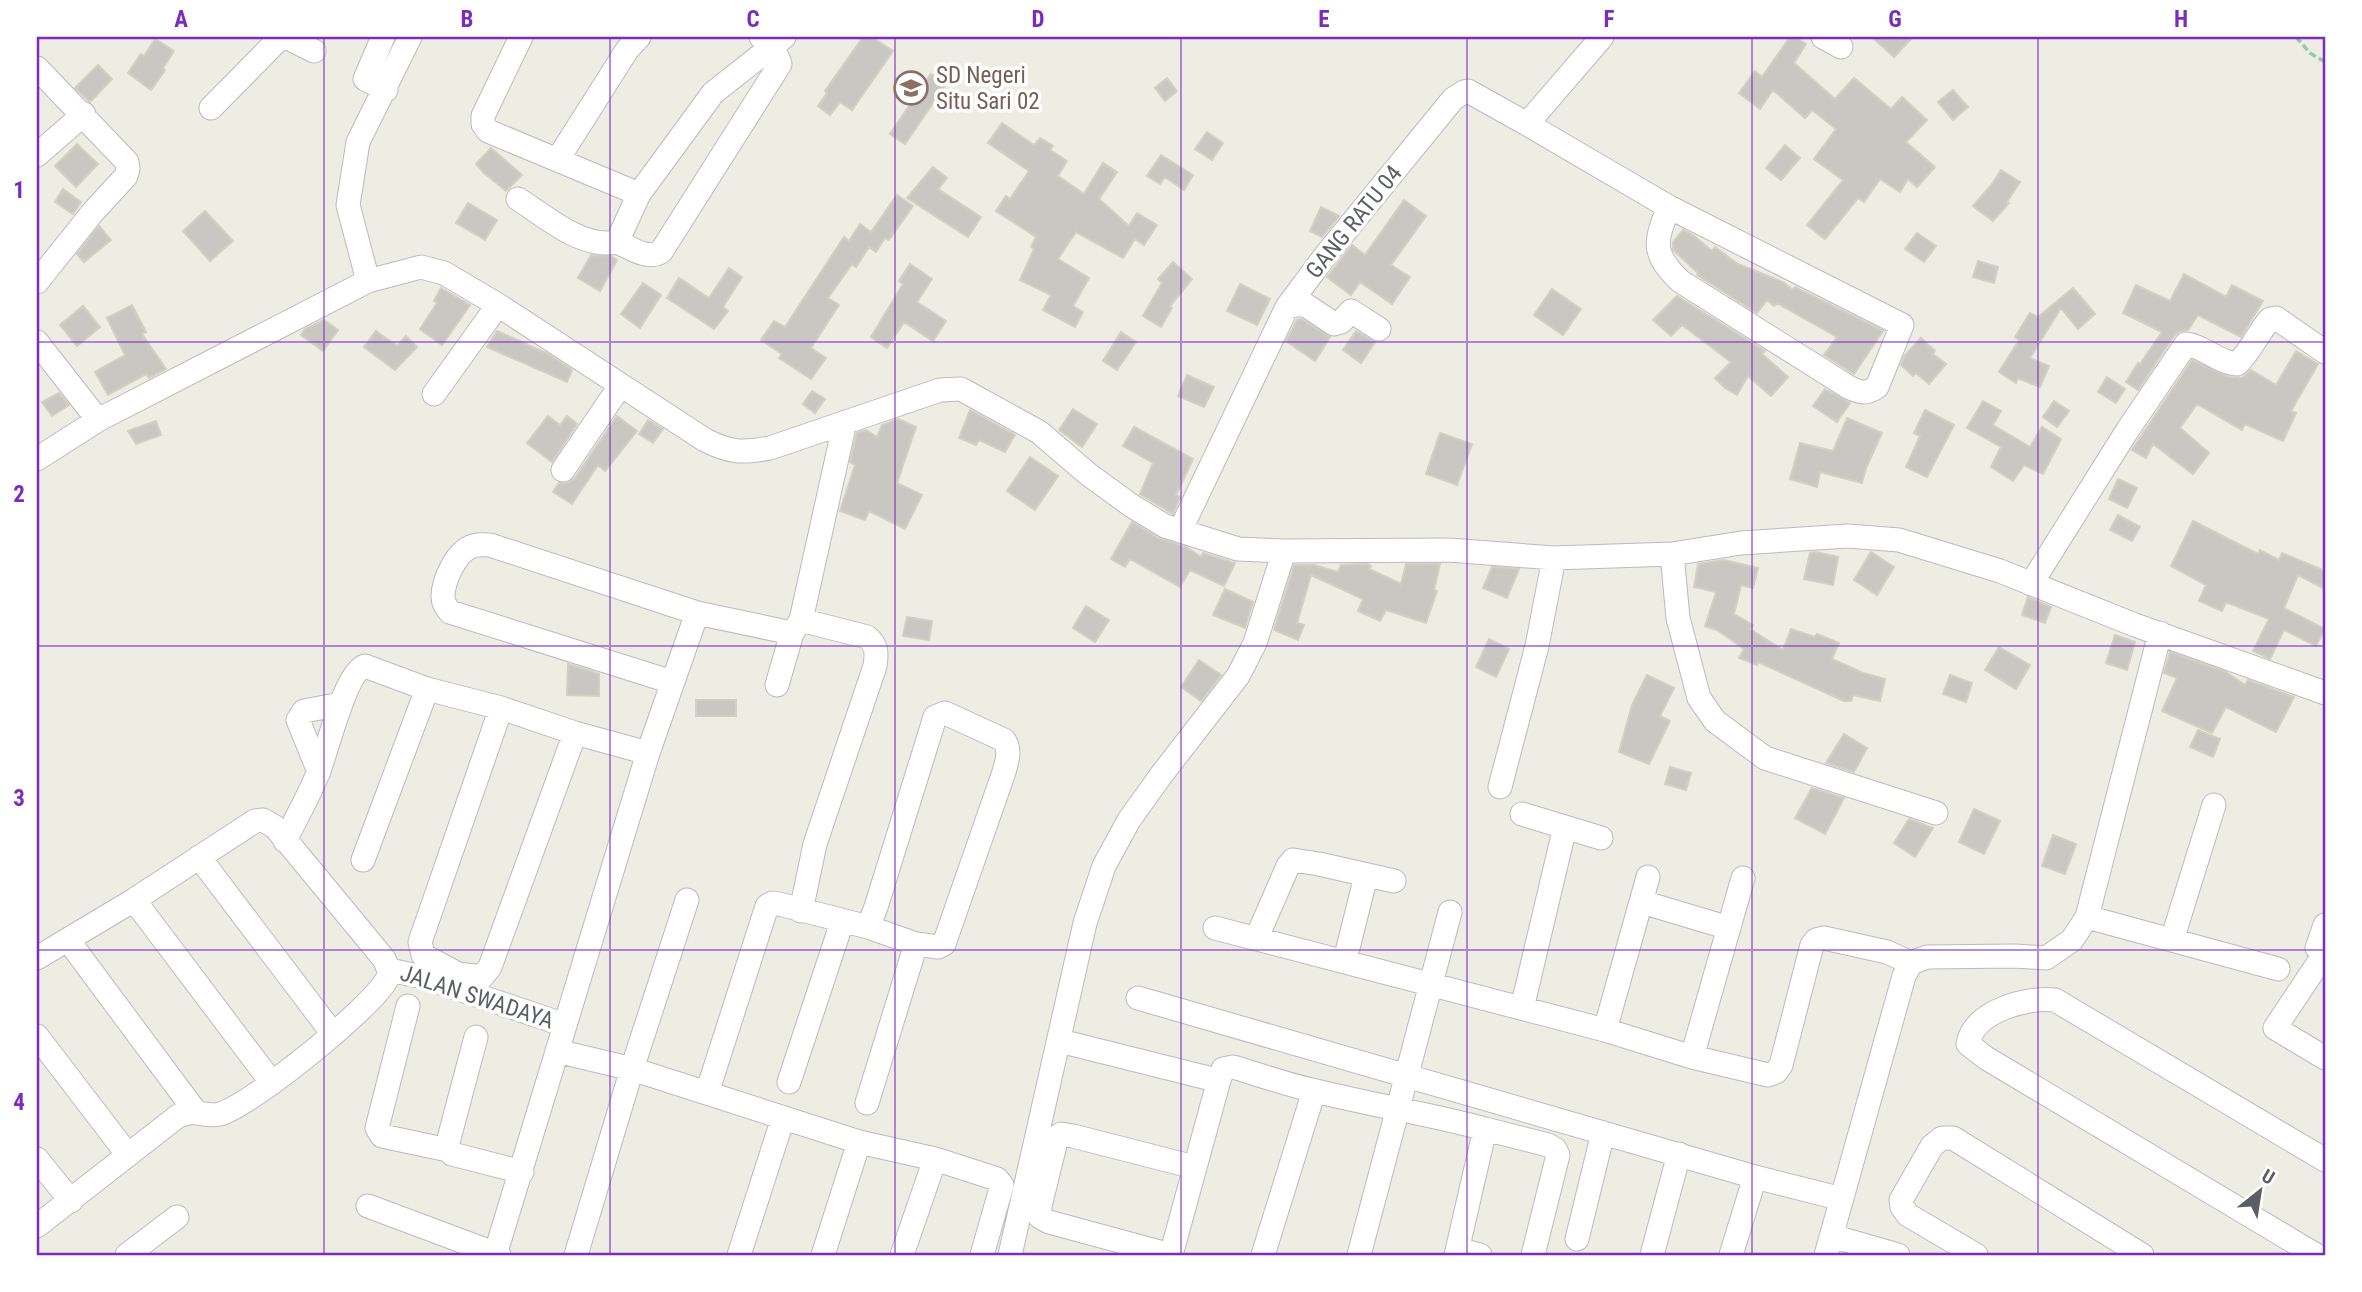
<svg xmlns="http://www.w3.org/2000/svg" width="2362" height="1292" font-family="'Roboto Condensed',sans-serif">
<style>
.building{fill:#c9c7c1;stroke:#d3cfc2;stroke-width:2}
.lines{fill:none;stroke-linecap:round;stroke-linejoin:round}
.street-casing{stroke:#b8bbc0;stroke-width:25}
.path{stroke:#98c7aa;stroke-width:3.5;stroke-dasharray:7 3.5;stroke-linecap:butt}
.street{stroke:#fff;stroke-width:23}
.grid{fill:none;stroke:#7b2cbf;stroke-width:2;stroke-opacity:0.55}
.labels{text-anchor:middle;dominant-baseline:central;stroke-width:7;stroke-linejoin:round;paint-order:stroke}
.education-label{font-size:23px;fill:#785e54;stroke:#fff;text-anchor:start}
.street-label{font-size:23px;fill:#5b5f64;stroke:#fff}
.neatline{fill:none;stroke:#7b2cbf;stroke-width:2.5}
.grid-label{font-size:23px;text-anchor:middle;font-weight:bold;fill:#7b2cbf}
</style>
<rect width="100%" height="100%" fill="#eeede3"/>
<path class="building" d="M863 37H872L893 51 852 110 840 102 830 115 818 106 827 93 825 91Z
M1790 37H1795L1806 44 1794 63 1835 99 1854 78 1891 109 1902 97 1927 120 1906 142 1935 167 1917 187 1908 179 1900 192 1880 179 1864 202 1858 198 1825 239 1807 225 1843 180 1814 159 1836 129 1812 110 1805 118 1773 90 1760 109 1739 93 1755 71 1762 77Z
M1872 37H1913L1894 57Z
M155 39 174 51 163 68 165 70 151 90 128 73 141 54 144 56Z
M98 65 112 79 90 102 75 88Z
M931 74 946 84 905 144 890 134Z
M1167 78 1177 91 1165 101 1155 88Z
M1953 90 1968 107 1953 120 1938 102Z
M1002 123 1034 145 1040 138 1053 146 1050 150 1067 161 1058 176 1084 194 1103 163 1117 172 1099 199 1129 226 1137 213 1157 225 1144 245 1135 239 1123 258 1076 232 1058 259 1089 278 1073 306 1083 312 1075 327 1043 310 1051 295 1020 280 1034 249 1031 247 1036 237 996 211 1006 196 1010 199 1029 171 988 143Z
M1207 132 1223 143 1212 160 1195 149Z
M77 144 98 164 76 187 55 166Z
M1785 145 1800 158 1781 180 1766 168Z
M491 148 522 175 506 191 484 173 476 164Z
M1161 155 1193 175 1184 190 1165 177 1160 184 1147 176Z
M933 167 947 178 938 189 981 217 968 237 907 198Z
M2001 170 2020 182 2007 202 2009 203 1993 221 1973 206 1992 184Z
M63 189 81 202 73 214 55 202Z
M897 195 913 206 889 240 885 238 876 252 869 247 856 267 852 264 828 298 839 305 811 348 826 358 811 379 779 358 782 354 761 340 774 321 785 327 844 237 849 241 860 224 871 232Z
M1404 200 1426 216 1391 265 1410 277 1392 304 1360 282 1351 295 1327 277 1352 245 1365 255Z
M468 203 497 220 485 240 456 223Z
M1321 207 1339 216 1322 237 1310 231Z
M205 211 233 241 210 261 183 231Z
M99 226 111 240 84 262 77 254Z
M1683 230 1693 235 1712 251 1715 247 1738 264 1783 282 1793 290 1795 287 1883 331 1854 374 1824 355 1837 337 1777 303 1774 306 1767 300 1757 313 1697 275 1698 273 1673 250V242Z
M1917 233 1936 246 1924 262 1905 249Z
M591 255 611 256 617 260 600 291 578 278Z
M1978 261 1998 267 1994 283 1973 277Z
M1173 262 1192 279 1170 306 1172 308 1161 327 1143 316 1162 283 1158 279Z
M910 264 932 279 917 302 946 321 933 341 904 322 887 348 871 337 903 284 899 281Z
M729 268 742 277 723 307 728 311 714 329 667 298 679 278 709 298Z
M2184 274 2226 297 2232 285 2263 301 2241 337 2198 315 2188 330 2180 331 2174 336 2138 390 2126 382 2138 363 2140 364 2162 332 2123 313 2136 285 2170 301Z
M643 283 661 295 640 328 621 314Z
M1240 284 1270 299 1257 325 1227 311Z
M441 288 470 305 442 345 420 329 437 303 434 301Z
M2073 288 2095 314 2078 329 2061 308 2030 358 2049 366 2040 387 2018 378 2016 383 1999 372 2019 340 2015 337 2030 313 2038 317Z
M1552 289 1581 309 1563 335 1534 315Z
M1677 296 1765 351 1762 354 1788 377 1771 396 1748 376 1737 395 1725 388 1715 378 1731 362 1682 325 1671 336 1653 320Z
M132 305 146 332 142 334 166 369 149 378 146 374 108 395 95 372 125 355 107 318Z
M83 306 100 327 77 346 60 325Z
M1301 319 1330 337 1315 361 1286 341 1297 320Z
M324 320 338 330 323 351 301 335 305 329Z
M376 331 397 346 406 336 417 347 395 370 364 347Z
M497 331 548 354 572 370 567 382 487 347Z
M1356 331 1375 342 1361 363 1343 350Z
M1121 332 1136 342 1117 370 1103 361Z
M1921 338 1935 351 1933 354 1946 364 1929 384 1916 373 1913 376 1901 365 1905 355Z
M2296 351 2318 364 2291 411 2296 413 2283 441 2245 424 2242 430 2197 404 2180 428 2209 453 2193 474 2153 444 2146 458 2132 450 2192 360 2228 377 2242 378 2251 370 2276 385Z
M1187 375 1214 387 1204 407 1178 396Z
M2107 377 2125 389 2116 403 2098 392Z
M1825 389 1850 403 1837 422 1813 406Z
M812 391 825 399 815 413 803 404Z
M59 393 69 405 52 416 42 402Z
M1983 401 2001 411 1993 425 2030 447 2042 427 2061 439 2043 474 2024 465 2013 481 1991 467 2001 447 1967 428Z
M2054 401 2069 411 2057 427 2043 417Z
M1073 409 1097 424 1082 447 1059 430Z
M970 410 1015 435 1005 452 979 440 976 445 959 438Z
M1925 410 1954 425 1927 477 1906 467 1920 436 1914 433Z
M548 416 560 425 567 416 577 424 552 462 527 443Z
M617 416 637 431 605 471 598 465 572 504 553 492 559 483H568L575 478Z
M1847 418 1882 433 1866 468 1862 483 1820 472 1817 487 1790 479 1800 443 1833 451Z
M898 419 916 427 897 483 922 495 905 529 869 511 865 520 840 511 855 465 850 462 857 433 866 430 877 437 882 425Z
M648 420 663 429 653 443 639 434Z
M156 421 161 435 136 444 128 431Z
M1134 427 1193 459 1176 495 1180 497 1173 514 1140 494 1153 463 1123 446Z
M1440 433 1472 444 1457 485 1426 474Z
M1030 457 1058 476 1035 510 1007 491Z
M2118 479 2137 488 2127 508 2109 499Z
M2118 515 2140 527 2132 541 2110 530Z
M2193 521 2258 554 2260 550 2279 560 2282 553 2325 571V589L2298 575 2284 608 2325 629 2316 646 2284 630 2270 659 2264 656 2253 651 2269 619 2226 602 2222 611 2199 601 2206 585 2171 566Z
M1132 522 1158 538 1186 547 1201 557 1203 553 1235 563 1224 586 1190 570 1180 587 1130 559 1125 567 1111 559Z
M1816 552 1838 557 1833 585 1804 579 1810 553Z
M1871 552 1894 567 1877 595 1854 580Z
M1724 560 1758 568 1753 588 1741 585 1734 614 1753 625 1750 629 1783 650 1791 629 1815 637 1817 634 1839 643 1832 659 1863 673 1885 679 1880 701 1853 695 1851 701H1844L1758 662 1757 665 1739 658 1744 649 1717 630 1705 626 1716 592 1694 587 1698 564Z
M1368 564 1371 566 1369 569 1401 584 1406 564H1440L1434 590 1437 591 1426 623 1386 610 1380 621 1358 611 1363 599 1311 575 1297 623 1304 625 1298 640 1274 630 1294 565H1314L1338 572 1341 565Z
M1492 567 1519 569 1507 598 1483 588Z
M1225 589 1253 602 1245 628 1213 615Z
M2028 597 2051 607 2045 623 2022 615Z
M1086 606 1109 620 1095 642 1073 628Z
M907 617 932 621 929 640 903 636Z
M2115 635 2135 642 2127 670 2106 663Z
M1489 639 1509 649 1496 677 1476 667Z
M1999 647 2030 665 2016 689 1985 670Z
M2170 652 2226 672 2245 685 2248 680 2294 697 2276 732 2226 707 2212 733 2162 711 2177 678 2164 673Z
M1199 660 1221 675 1201 701 1181 687Z
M568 664 599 674V696L567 695Z
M1647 675 1674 688 1660 716 1670 721 1649 764 1619 752 1632 705Z
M1950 675 1972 683 1966 702 1943 694Z
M696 700H736V716H696Z
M2198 730 2220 739 2213 757 2190 747Z
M1844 734 1867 748 1854 772 1826 763Z
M1670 767 1691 773 1686 790 1665 784Z
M1812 788 1844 798 1825 834 1795 818Z
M1974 809 2000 821 1984 854 1959 842Z
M1909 819 1933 828 1915 857 1894 843Z
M2053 835 2076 844 2065 874 2042 866Z"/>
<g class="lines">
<defs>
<path id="street" d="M286 37 314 51
M383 37 365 79 386 90
M521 37 483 116V124L488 131 639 194 617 242C631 248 647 260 661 252L780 64 778 58 761 37
M1823 37 1841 47
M37 68 127 162 128 169 126 176 93 212 37 282
M211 108 281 37
M1527 124 1669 207 1902 325 1877 387C1866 394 1862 393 1850 388L1680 281C1651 253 1655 241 1669 207
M37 155 84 114
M558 159 627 50 639 37
M639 194 713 93 784 37
M518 199C547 217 581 249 617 242
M368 281 348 205 358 142 410 37
M1287 307 1304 304 1334 324 1341 322 1351 311 1379 329
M37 342 98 420
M434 394 498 305
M37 459 98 420 368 281 421 267 444 273 498 305 705 440C731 453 742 453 770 448L940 390 961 389 1039 432 1088 474 1132 506 1165 526 1238 549 1284 551 1449 550 1554 558 1672 554 1741 543 1848 536 1899 540 2000 571 2135 625 2325 693
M563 470 620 386
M1180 531 1287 307 1325 256 1453 99 1464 92 1468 91 1527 124 1602 37
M1672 554 1678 618 1699 698 1715 721 1765 758 1936 813
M2031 584 2127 431 2186 344C2204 346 2218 363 2237 364 2251 351 2258 333 2270 319L2276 318 2325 352
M672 682 450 612C446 607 443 603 443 597 443 581 456 551 473 546 478 544 485 545 490 545L697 613
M777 685 792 633
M501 708 420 942 423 955 458 974 482 977 490 967 575 733
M319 772 298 720 304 711 341 704
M1500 787 1537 646 1554 558
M1522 814 1601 838
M285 841C296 818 309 796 318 773 327 752 345 672 365 666L427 689 501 708 575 733 648 753
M199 857 333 1034
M363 860 427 689
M134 900 272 1083
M1642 902 1729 928
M801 911 815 844 875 666C877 653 877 645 867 637L801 620
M2087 917 2278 969
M2325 925 2317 948 2325 953
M1215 928 1605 1030 1692 1057 1768 1075 1776 1072 1781 1065 1812 945 1816 940 1824 938 1887 952 1911 963
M1257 937 1288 866 1293 860 1319 864 1394 881
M68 940 195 1111
M2172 940 2214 805
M1348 948 1366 876
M2325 953 2275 1028 2325 1058
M37 958 134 900 255 821 263 820 275 827 384 959C387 966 391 972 387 979 373 1007 250 1106 220 1114 204 1118 198 1108 178 1116L37 1226
M389 970 423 977 565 1025
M1138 998 1755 1177 1842 1199
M408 1006 377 1128 382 1136 448 1150
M1522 1008 1565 827
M1605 1030 1648 877
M37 1036 128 1155
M476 1037 447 1146 452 1154 522 1172
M1060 1041 1212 1079 1219 1080 1223 1069 1233 1067C1260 1075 1288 1085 1316 1091 1372 1105 1429 1114 1485 1129L1456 1255
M557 1051 632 1069 859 1142 935 1159 997 1179 1002 1185 982 1255
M1692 1057 1743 878
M789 1082 842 922
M707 1093 767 906 772 903 779 904 868 927 916 944 938 947 944 944 1004 772C1007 761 1011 750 1004 740L945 713 935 717 876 907 868 927
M867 1103 916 944
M1485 1129 1548 1145 1555 1149 1558 1155 1533 1255
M37 1159 71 1201
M368 1206 499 1255
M1832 1236 1898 1255
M1577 1239 1603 1133
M1458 1249 1480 1255
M127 1255 177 1217
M495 1255 648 753 697 613 792 633 801 620 845 422
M576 1255 632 1069 687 900
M739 1255 783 1118
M823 1255 859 1142
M902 1255 935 1159
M1010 1255 1085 923 1104 866 1129 820 1162 774 1238 676 1255 643 1284 551
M1171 1255 1049 1222 1040 1217V1206L1057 1137 1061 1134 1073 1136 1194 1167
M1171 1255 1219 1080
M1263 1255 1314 1091
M1359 1255 1450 912
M1652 1255 1679 1154
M1731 1255 1755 1177
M1826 1255 1904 976 1911 963 1927 957 2015 956 2046 958 2072 940 2087 917 2160 633
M1976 1255 1908 1215 1902 1207 1901 1200 1932 1146 1942 1138H1953L2142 1255
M2316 1255 1986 1058 1968 1044C1973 1011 2027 997 2055 1000L2325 1160"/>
</defs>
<use href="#street" class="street-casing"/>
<path class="path" d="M2296 37 2310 53 2325 62"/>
<use href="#street" class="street"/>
</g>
<path class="grid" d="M324 37V1255M610 37V1255M895 37V1255M1181 37V1255M1467 37V1255M1752 37V1255M2038 37V1255M37 342H2325M37 646H2325M37 950H2325"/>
<defs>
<symbol id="school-ring" viewBox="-11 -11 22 22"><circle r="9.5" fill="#fff" stroke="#8d6e63" stroke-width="1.5"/><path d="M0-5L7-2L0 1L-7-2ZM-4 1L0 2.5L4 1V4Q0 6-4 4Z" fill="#8d6e63"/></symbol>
</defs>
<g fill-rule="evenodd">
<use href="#school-ring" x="892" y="69" width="38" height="38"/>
</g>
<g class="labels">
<g class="education-label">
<text x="936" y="75">SD Negeri<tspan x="936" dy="26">Situ Sari 02</tspan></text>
</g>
<g class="street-label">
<text transform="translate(1354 222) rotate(-51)">GANG RATU 04</text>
<text transform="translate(477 997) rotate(18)">JALAN SWADAYA</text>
</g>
</g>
<rect width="2362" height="1292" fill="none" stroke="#ffffff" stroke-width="77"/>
<g transform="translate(2260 1191) rotate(30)" stroke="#ffffff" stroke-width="5" paint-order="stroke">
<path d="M0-5L12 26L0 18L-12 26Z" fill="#5b5f64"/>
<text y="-10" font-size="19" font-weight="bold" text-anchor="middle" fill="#5b5f64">U</text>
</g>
<rect x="38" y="38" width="2286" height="1216" class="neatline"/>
<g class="grid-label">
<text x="181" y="27">A</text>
<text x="467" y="27">B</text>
<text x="753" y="27">C</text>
<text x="1038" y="27">D</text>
<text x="1324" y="27">E</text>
<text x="1609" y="27">F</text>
<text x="1895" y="27">G</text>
<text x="2181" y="27">H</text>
<text x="19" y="198">1</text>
<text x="19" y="502">2</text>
<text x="19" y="806">3</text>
<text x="19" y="1110">4</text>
</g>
</svg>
